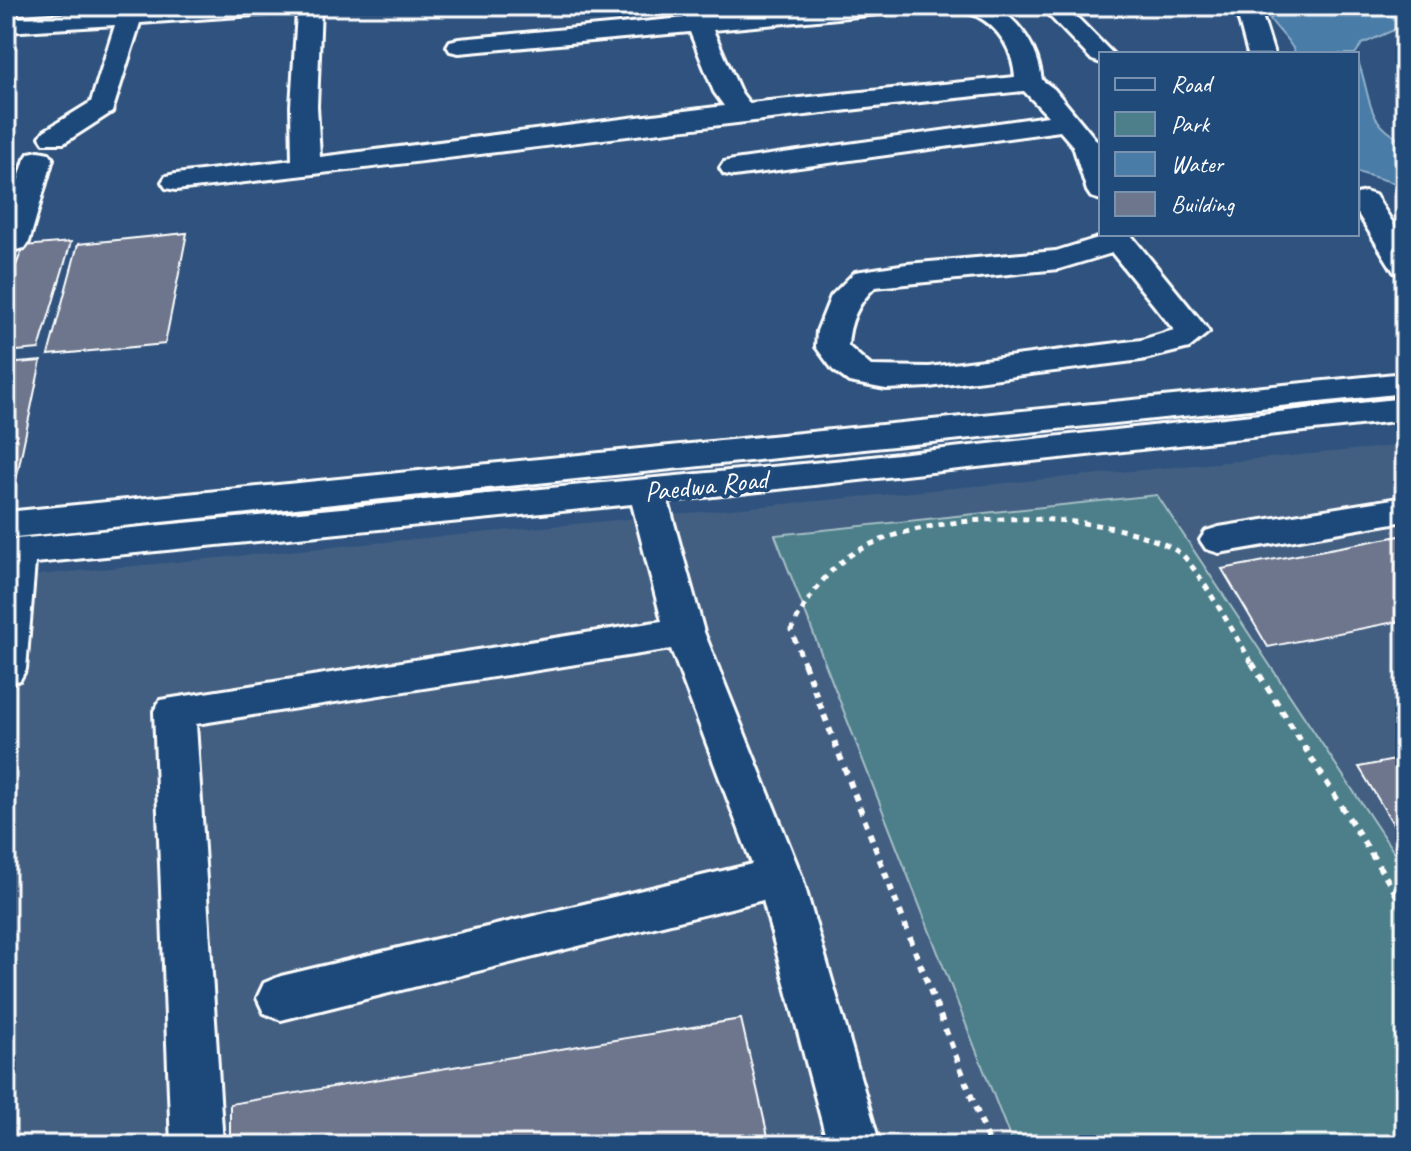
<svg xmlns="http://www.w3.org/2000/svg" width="1411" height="1151" font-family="Caveat,sans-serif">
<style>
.built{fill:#425e82}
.green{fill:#4d7f8b;stroke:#a6bfc5;stroke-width:2}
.water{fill:#497ca7;stroke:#92b0ca;stroke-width:2}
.building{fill:#6d768d;stroke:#fff;stroke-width:2}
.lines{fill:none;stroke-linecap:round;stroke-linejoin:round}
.minor-casing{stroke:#fff;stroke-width:6}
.path-far1{stroke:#fff;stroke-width:5;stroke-dasharray:6 6;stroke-linecap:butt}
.path{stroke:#fff;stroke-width:6;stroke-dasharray:7 7;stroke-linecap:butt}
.minor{fill:#1f4a7a;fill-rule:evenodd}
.labels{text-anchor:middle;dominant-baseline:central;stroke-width:8;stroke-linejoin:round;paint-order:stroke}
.street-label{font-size:28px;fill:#fff;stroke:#1f4a7a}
</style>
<rect width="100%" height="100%" fill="#2f537e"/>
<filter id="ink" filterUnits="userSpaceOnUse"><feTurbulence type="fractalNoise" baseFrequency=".0125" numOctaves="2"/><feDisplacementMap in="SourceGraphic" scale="16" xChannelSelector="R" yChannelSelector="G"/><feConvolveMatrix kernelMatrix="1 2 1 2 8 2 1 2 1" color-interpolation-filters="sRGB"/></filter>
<g filter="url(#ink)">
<path class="built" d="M1405 445V1145H6V578Z"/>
<path class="green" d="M1157 495 1405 869V1145H1013L775 535Z"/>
<path class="water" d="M1287 6H1405V25L1362 44 1355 54H1296C1290 40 1279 32 1270 19Z
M1357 59C1373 97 1362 121 1405 142V186L1357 172Z"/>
<path class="building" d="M187 233 165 344 48 355 78 244Z
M71 242 39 349 6 352V289L24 246Z
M41 361 15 485 6 486V364Z
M1405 535V620L1268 647 1222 569Z
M1405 758V844L1359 767Z
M741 1019 770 1145H230V1104Z"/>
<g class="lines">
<defs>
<path id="minor" d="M182 6H321L317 106 320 157 724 106 714 92 690 32 459 53 450 51 447 46 450 41 459 39 684 18 679 6H703L707 16 811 6H901L897 11 889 13 713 30 740 91 749 103 1015 77C1013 51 1000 28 977 16 969 13 965 13 960 6H994C1021 22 1038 48 1042 80L1054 89 1100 145 1101 200 1091 197 1087 191 1073 146 1060 131 734 176 724 174 720 168 724 162 734 160 1048 116 1024 91C740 120 459 158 176 190L166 188 162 182 166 176 176 174 292 160 291 106 297 12 140 23 112 112 64 143H44L40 137 44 131 91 102 115 25 6 32V18Z
M1040 6H1066L1113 54H1101V63L1092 60Z
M1235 6H1259L1274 54H1248Z
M39 151 49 153 53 159 29 242 25 248 6 252V220L25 159 29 153Z
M1365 192 1375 195 1405 242V275L1394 272 1357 212V194Z
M1101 233 1130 234 1204 325 1209 332 1189 348 1141 360 929 387 886 389 849 382 833 370 816 347 817 331 831 296 855 272 907 264 1056 251 1101 237ZM1112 253 1174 330 1141 340 929 367 871 366 848 346C849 322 858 303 875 287L1059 269Z
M1405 373V393L6 538V512Z
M1405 398V420L668 501 704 632 802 877 880 1145H828L763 900 281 1020 264 1013 257 998 264 983 281 976 752 864 671 649 196 724 223 1145H171L154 711 160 700 662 621 632 504 35 563 26 669 20 680 6 684V540L844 460Z
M1405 497V521L1219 553 1206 549 1200 540 1206 531 1219 527Z"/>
</defs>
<use href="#minor" class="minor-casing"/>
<path class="path-far1" d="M805 665 791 630C805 604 818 582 841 562 909 506 1108 506 1180 553 1194 562 1241 645 1253 665"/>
<path class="path" d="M804 663 990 1145
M1252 663 1405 908"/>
<use href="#minor" class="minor"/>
</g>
</g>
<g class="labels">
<g class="street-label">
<text transform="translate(706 485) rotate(-6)">Paedwa Road</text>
</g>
</g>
<rect width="1411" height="1151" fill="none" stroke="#1f4a7a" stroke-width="32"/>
<rect x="16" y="16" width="1379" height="1119" fill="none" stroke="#fff" stroke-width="3" filter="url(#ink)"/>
<rect x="1099" y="52" width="260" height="184" fill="#1f4a7a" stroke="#7992af" stroke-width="2"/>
<rect x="1115" y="78" width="40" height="12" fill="#1f4a7a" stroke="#7992af" stroke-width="2"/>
<text x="1171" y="92" font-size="24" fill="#ffffff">Road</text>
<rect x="1115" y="112" width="40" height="24" fill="#4d7f8b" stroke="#7992af" stroke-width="2"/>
<text x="1171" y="132" font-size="24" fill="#ffffff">Park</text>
<rect x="1115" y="152" width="40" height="24" fill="#497ca7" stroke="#7992af" stroke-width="2"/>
<text x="1171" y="172" font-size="24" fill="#ffffff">Water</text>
<rect x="1115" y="192" width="40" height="24" fill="#6d768d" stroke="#7992af" stroke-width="2"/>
<text x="1171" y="212" font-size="24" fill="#ffffff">Building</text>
</svg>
